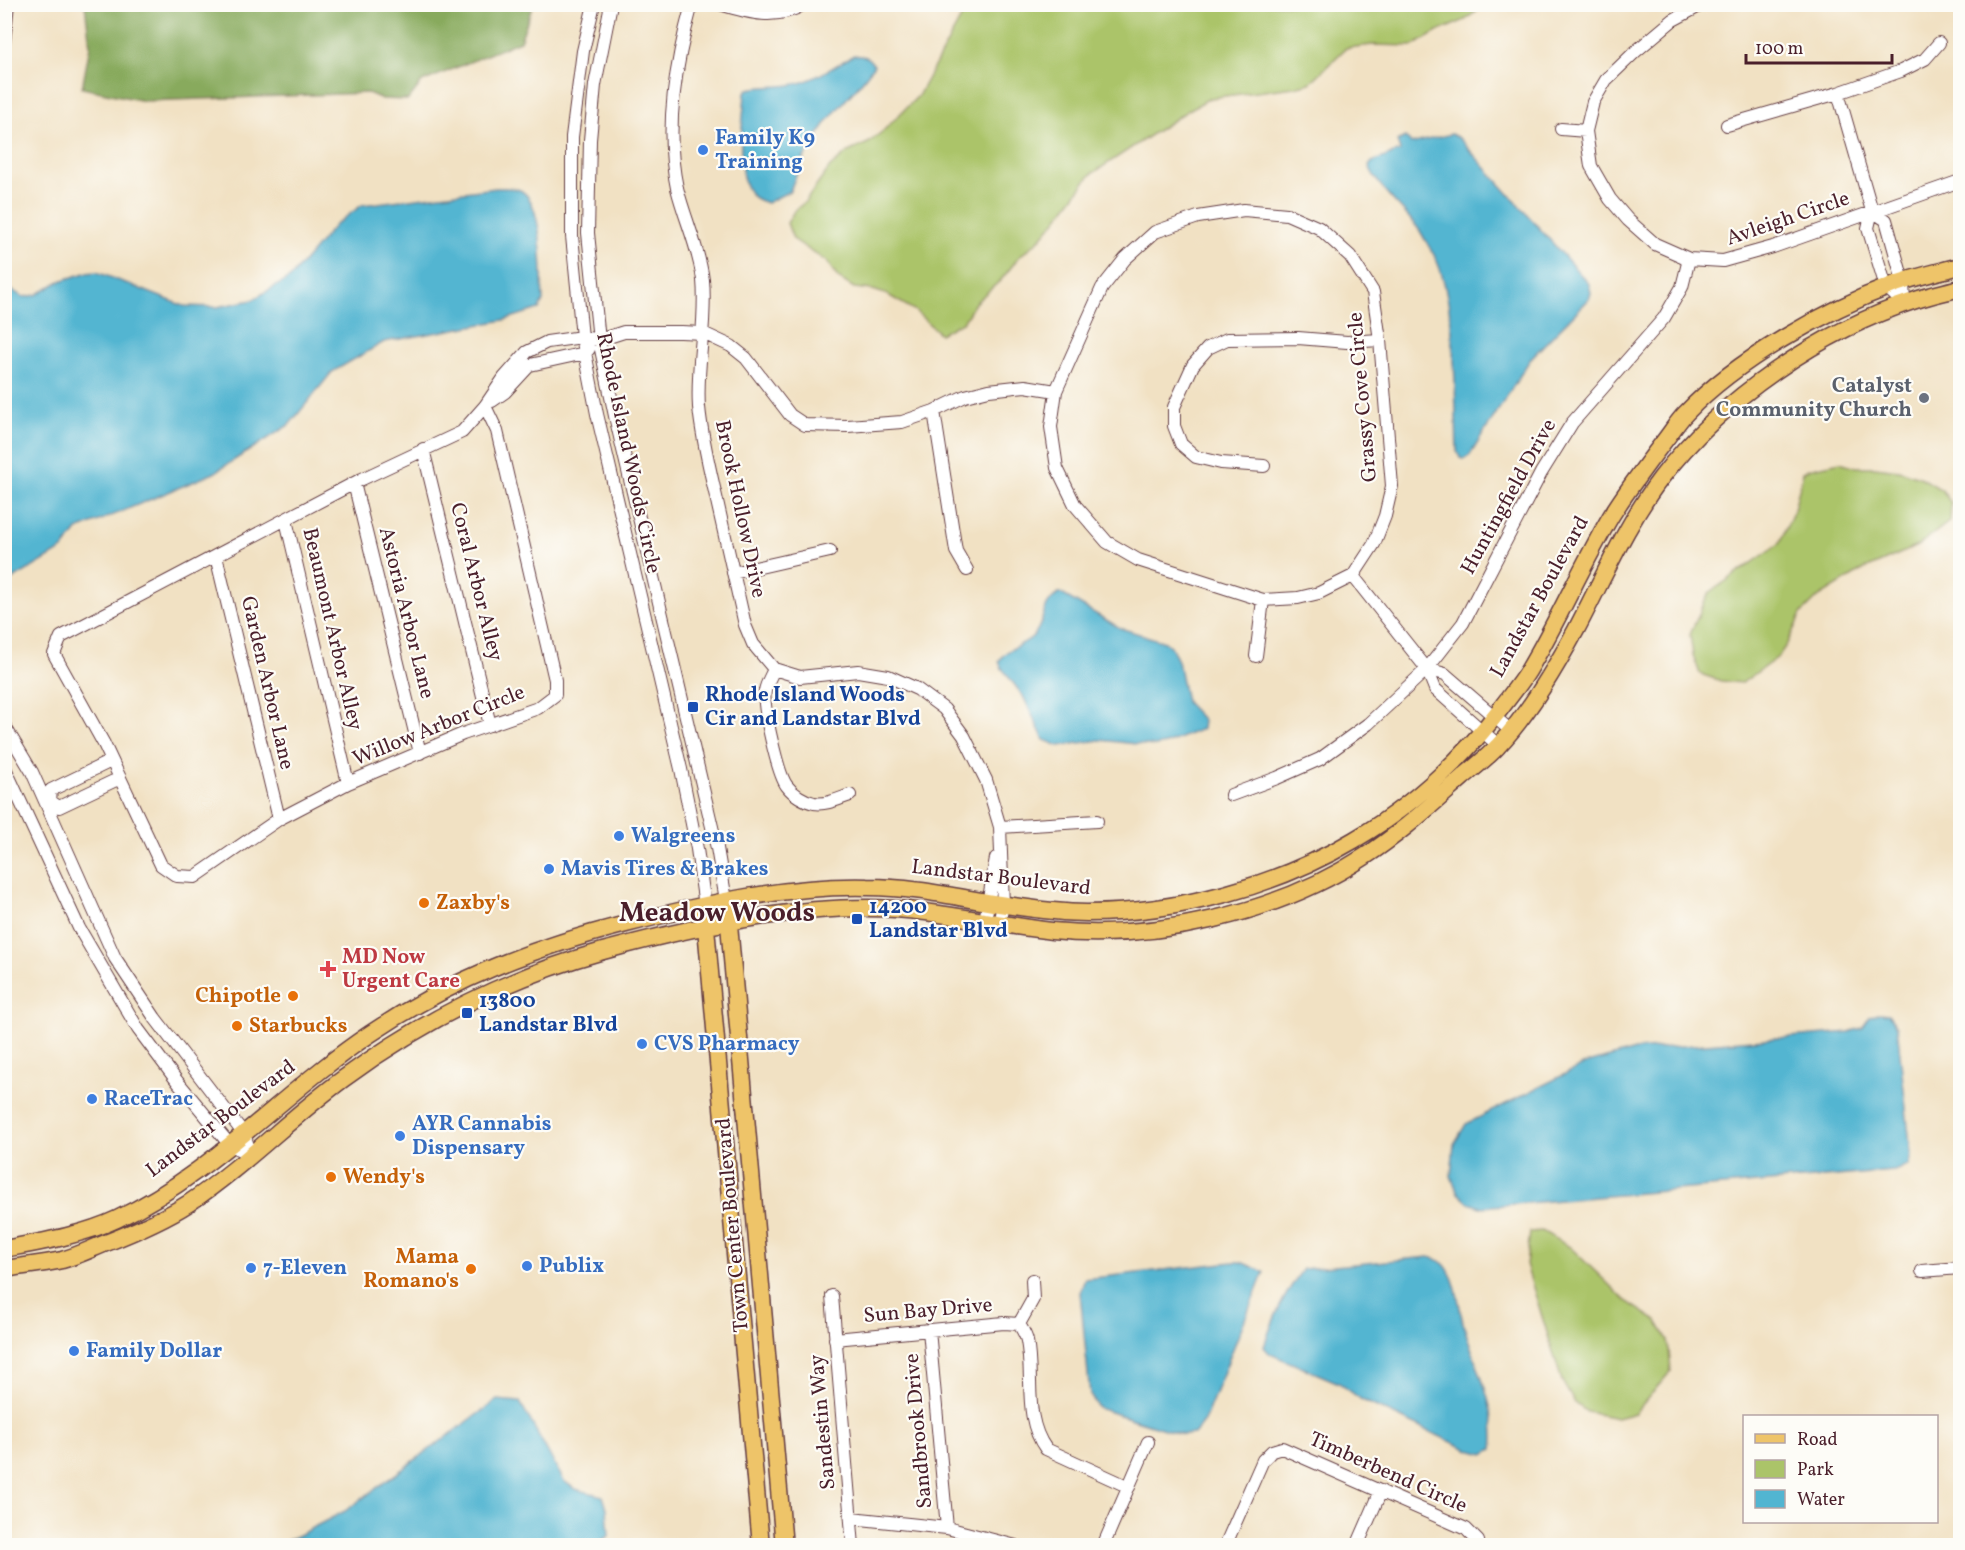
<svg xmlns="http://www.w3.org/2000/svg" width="1965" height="1550" font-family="Vollkorn,serif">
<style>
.green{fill:#abc469;stroke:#7a724a;stroke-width:1.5}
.forest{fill:#88aa5d;stroke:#696444;stroke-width:1.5}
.water{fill:#52b5d1;stroke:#4e6a7e;stroke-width:1.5}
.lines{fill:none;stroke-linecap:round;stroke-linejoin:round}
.minor-casing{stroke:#633c42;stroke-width:14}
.major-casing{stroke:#633c42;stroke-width:19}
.minor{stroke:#fff;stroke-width:12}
.major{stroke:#eec469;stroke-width:16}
.shop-dot{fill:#3f7fe0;stroke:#fdfcf7;stroke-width:2}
.worship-dot{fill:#6b7280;stroke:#fdfcf7;stroke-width:2}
.transit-dot{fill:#1a4fb4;stroke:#fdfcf7;stroke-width:2}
.food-dot{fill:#e8710a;stroke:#fdfcf7;stroke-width:2}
.health-dot{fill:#e0444e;stroke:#fdfcf7;stroke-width:2}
.labels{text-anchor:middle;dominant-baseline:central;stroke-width:4.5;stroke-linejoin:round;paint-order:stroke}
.shop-label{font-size:21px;font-weight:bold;fill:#366cbe;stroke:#fdfcf7;text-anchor:start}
.street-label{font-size:21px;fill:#4a1f2b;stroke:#fdfcf7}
.worship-label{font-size:21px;font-weight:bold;fill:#5b616d;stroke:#fdfcf7;text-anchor:end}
.transit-label{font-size:21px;font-weight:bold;fill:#164399;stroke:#fdfcf7;text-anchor:start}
.food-label{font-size:21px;font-weight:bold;fill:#c56008;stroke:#fdfcf7;text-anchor:start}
.health-label{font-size:21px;font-weight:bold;fill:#be3a42;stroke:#fdfcf7;text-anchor:start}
.district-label{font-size:27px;font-weight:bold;fill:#4a1f2b;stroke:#fdfcf7}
</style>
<rect width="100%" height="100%" fill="#fdfcf7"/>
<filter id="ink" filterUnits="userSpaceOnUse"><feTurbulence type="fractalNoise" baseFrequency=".0167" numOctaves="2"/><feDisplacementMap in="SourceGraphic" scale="12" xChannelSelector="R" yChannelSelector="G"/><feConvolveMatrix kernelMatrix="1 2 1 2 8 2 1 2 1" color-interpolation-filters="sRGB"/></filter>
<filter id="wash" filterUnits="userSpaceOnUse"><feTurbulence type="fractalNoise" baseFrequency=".008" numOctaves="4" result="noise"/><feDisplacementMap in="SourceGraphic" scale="24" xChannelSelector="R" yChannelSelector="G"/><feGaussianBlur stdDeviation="1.35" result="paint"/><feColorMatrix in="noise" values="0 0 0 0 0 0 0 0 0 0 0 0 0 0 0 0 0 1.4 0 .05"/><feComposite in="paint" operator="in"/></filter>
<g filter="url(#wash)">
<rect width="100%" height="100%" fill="#f1e1c3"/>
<path class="green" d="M968 5V4L1494 5 1478 10 1465 20 1439 31 1413 46 1373 45 1346 48 1310 83 1294 87 1210 98 1187 111 1090 175 1057 219 1038 241 1020 256 1001 280 975 303 964 321 940 334 914 310 888 295 873 290 854 288 838 278 827 262 793 239 787 223 794 211 805 202 830 167 848 152 868 143 883 131 918 96Z
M1840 462 1856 467H1875L1899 470 1922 478 1942 490 1951 503 1950 521 1917 546 1861 571 1816 599 1801 614 1787 644 1778 657 1742 683 1721 681 1700 674 1693 655 1690 635 1696 620 1709 593 1779 544 1794 510 1803 472 1808 469Z
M1542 1231 1570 1247 1626 1301 1657 1321 1668 1340 1671 1371 1635 1413 1617 1418 1587 1412 1574 1402 1562 1381 1526 1265 1530 1232Z"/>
<path class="forest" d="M85 5V4L533 5 520 41 422 82 408 100 382 99 368 93 144 101 82 88 90 46Z"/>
<path class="water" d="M854 55 867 57 874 65C860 87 840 104 824 126 809 146 798 167 790 191L767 203C761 201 754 199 751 194 733 174 744 118 745 92L748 89C762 86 776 87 790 85 813 82 834 66 854 55Z
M1451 134 1459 138 1589 284 1591 293 1589 299 1531 358 1470 455 1464 459 1460 458 1457 451C1455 400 1457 297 1434 255 1429 247 1425 239 1420 231 1404 209 1380 191 1369 166L1372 162 1400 151 1397 141 1406 137 1411 144Z
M496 188C503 188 514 187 520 190 545 202 541 276 543 301L539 309 504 320 384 342 332 372 289 425 214 473 77 530 63 549 5 584V287L24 297 36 295 60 281 85 273 97 272 184 306 217 307 252 300 290 278 335 225 362 205Z
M1060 593 1120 628 1165 642 1172 648 1178 661 1186 702 1203 720 1202 729 1166 744 1155 746 1100 740 1059 746 1044 740 1023 696 1001 667 999 661C1006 648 1023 646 1033 636 1047 621 1039 605 1060 593Z
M1880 1013 1888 1014 1897 1026 1911 1154 1908 1166 1894 1171 1480 1207 1469 1203 1458 1193 1451 1176 1454 1144 1466 1124 1585 1064 1635 1050 1849 1032 1862 1028 1870 1017Z
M1429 1257C1440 1260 1445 1263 1450 1273 1458 1287 1459 1307 1463 1323 1473 1359 1499 1411 1493 1449L1484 1454 1469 1450 1362 1400 1339 1383 1270 1354 1264 1347C1272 1320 1286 1292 1303 1269Z
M1233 1262H1241L1264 1272 1204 1421 1194 1434 1183 1435 1098 1408 1090 1395 1080 1292 1085 1279Z
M497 1400 520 1402 564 1481 575 1489 603 1496 607 1509 609 1536 600 1541 565 1546 279 1545 345 1511Z"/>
</g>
<g filter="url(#ink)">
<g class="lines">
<defs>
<path id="minor" d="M594 4 583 51 572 137V236L582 337 597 414 681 769 697 849 705 906
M611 4 595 85 590 140 588 233 599 340 615 416 717 848 726 900
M692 4C676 62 664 128 677 188 685 220 699 248 703 280 707 323 696 365 699 407 702 439 710 470 717 501 726 542 736 584 745 625L753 644 774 669 800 677 858 671 888 676 917 689 944 709 964 736 986 780 1000 827 1003 905 999 924
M720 4C749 13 776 21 804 4
M1703 4 1673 20 1635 52 1606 80 1593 102 1586 131 1591 166 1610 199 1628 220 1655 244 1689 259 1723 261 1773 247 1960 181
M4 43 8 4
M1838 93 1872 211 1868 228 1886 287 1904 304
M1727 125 1838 93 1901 71 1925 59 1939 43
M1561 129 1586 131
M1244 210 1287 214 1319 228 1350 256 1373 292 1380 340 1392 486 1385 516 1374 544 1353 576 1319 593 1298 598 1263 600 1138 560 1107 542 1075 505 1057 468 1051 427 1056 391 1102 288 1125 259 1155 232 1198 217Z
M1872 211 1886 220 1903 281 1904 304
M492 401 505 392 530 365 585 353 589 349
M485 406 497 431 555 680V695L538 708 463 734 348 783 279 819 195 877 177 876 161 865 104 744 54 654 61 637 362 479 462 432 485 406 504 378 527 352 547 342 582 337 599 340 624 332H681L703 333 731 346 746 358 790 415 805 425 848 426 902 422 934 411 965 396 989 390 1025 386 1056 391
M934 411 956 551 967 570
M423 449 490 725
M1264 466 1221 463 1196 457 1181 444 1174 426V407L1193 365 1208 348 1227 339 1298 338 1347 342 1380 340
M354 483 420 753
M286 520 348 783
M216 556 279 819
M733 573 830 551
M1353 576 1427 669 1435 689 1499 746
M1256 656 1263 600
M774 669C771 676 766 684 765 691 762 705 778 775 787 786 793 794 804 801 814 803 827 805 838 799 850 795
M1427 669 1445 674 1511 731
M4 725 32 772 115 958 155 1018 244 1134 251 1155
M4 766 79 928 138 1029 177 1081 230 1145 251 1155
M1231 795 1277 778 1320 759 1368 724 1427 669 1463 623 1541 473 1572 423 1664 318 1682 287 1689 259
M50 801 59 807 120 778
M50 801 51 790 111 761
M1000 827 1097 821
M985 921 996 858
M1922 1271 1960 1268
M832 1296 853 1546
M1019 1324C1022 1329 1026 1335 1027 1341 1034 1377 1023 1418 1046 1449L1129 1487
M1019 1324 1033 1299 1032 1280
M929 1330 947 1528
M835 1339 1004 1323 1019 1324
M851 1518 947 1528 1016 1546
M1103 1546 1148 1442
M1225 1546 1263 1460 1272 1451 1282 1448 1466 1529 1478 1541 1479 1546
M1357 1546 1381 1491"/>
<path id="major" d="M728 913 784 1546
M705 916 761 1546
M4 1249C41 1242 83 1235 117 1219 213 1174 283 1092 370 1034 452 979 532 948 626 924 705 904 786 885 868 887 915 887 960 898 1006 905 1032 909 1061 913 1087 913 1178 913 1277 886 1354 840 1412 806 1461 761 1501 708 1510 696 1520 684 1528 671 1558 621 1581 567 1611 516 1627 490 1646 465 1665 440 1672 431 1678 421 1686 413 1736 360 1826 310 1893 285 1915 277 1938 272 1960 266
M4 1269C23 1266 43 1264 62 1260 77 1256 91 1249 106 1243 134 1232 163 1220 189 1203 244 1166 290 1118 343 1079 422 1021 509 977 603 951 687 928 780 908 867 908 929 908 990 924 1052 931 1155 941 1277 914 1364 857 1400 834 1431 805 1463 777 1475 767 1488 757 1498 746 1527 716 1556 667 1576 630 1603 579 1626 524 1661 478 1721 399 1822 330 1916 300 1930 295 1946 292 1960 288"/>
</defs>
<use href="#minor" class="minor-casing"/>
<use href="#major" class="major-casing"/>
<use href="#minor" class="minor"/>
<use href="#major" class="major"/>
</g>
</g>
<g class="shop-dot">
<circle cx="703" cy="150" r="6"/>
<circle cx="619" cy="836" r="6"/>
<circle cx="549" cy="869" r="6"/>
<circle cx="642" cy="1044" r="6"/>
<circle cx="92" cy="1099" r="6"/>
<circle cx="400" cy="1136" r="6"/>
<circle cx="527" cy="1266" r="6"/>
<circle cx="251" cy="1268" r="6"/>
<circle cx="74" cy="1351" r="6"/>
</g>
<circle class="worship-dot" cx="1924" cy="398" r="6"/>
<g class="transit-dot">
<rect x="687" y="701" width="12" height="12" rx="3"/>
<rect x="851" y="913" width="12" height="12" rx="3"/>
<rect x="461" y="1007" width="12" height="12" rx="3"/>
</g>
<g class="food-dot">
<circle cx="424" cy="903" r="6"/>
<circle cx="293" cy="996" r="6"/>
<circle cx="237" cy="1026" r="6"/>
<circle cx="331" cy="1177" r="6"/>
<circle cx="471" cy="1269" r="6"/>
</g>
<path class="health-dot" d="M325 960h6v6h6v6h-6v6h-6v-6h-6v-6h6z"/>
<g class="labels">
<g class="shop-label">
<text x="715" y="138">Family K9<tspan x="715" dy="24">Training</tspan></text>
<text x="631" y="836">Walgreens</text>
<text x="561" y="869">Mavis Tires &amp; Brakes</text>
<text x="654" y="1044">CVS Pharmacy</text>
<text x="104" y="1099">RaceTrac</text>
<text x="412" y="1124">AYR Cannabis<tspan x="412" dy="24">Dispensary</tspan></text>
<text x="539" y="1266">Publix</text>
<text x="263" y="1268">7-Eleven</text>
<text x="86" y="1351">Family Dollar</text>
</g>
<g class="street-label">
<text transform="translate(1788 219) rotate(-19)">Avleigh Circle</text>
<text transform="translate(1363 397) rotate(-95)">Grassy Cove Circle</text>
<text transform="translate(628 453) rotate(78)">Rhode Island Woods Circle</text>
<text transform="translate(1509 497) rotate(-61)">Huntingfield Drive</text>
<text transform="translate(740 509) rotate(78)">Brook Hollow Drive</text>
<text transform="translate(476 582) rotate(76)">Coral Arbor Alley</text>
<text transform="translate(1540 597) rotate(-61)">Landstar Boulevard</text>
<text transform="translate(406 613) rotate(76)">Astoria Arbor Lane</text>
<text transform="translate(332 629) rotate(77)">Beaumont Arbor Alley</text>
<text transform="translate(267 683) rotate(77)">Garden Arbor Lane</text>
<text transform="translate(439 726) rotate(-22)">Willow Arbor Circle</text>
<text transform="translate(1001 878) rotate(7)">Landstar Boulevard</text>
<text transform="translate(221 1119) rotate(-37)">Landstar Boulevard</text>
<text transform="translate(733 1225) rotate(-95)">Town Center Boulevard</text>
<text transform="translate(928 1311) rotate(-5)">Sun Bay Drive</text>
<text transform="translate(823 1422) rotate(-95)">Sandestin Way</text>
<text transform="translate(919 1431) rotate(-95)">Sandbrook Drive</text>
<text transform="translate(1388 1473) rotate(24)">Timberbend Circle</text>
</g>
<g class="worship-label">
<text x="1912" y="386">Catalyst<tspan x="1912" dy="24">Community Church</tspan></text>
</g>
<g class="transit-label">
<text x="705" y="695">Rhode Island Woods<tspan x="705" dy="24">Cir and Landstar Blvd</tspan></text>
<text x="869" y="907">14200<tspan x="869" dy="24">Landstar Blvd</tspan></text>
<text x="479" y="1001">13800<tspan x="479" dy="24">Landstar Blvd</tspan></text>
</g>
<g class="food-label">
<text x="436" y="903">Zaxby's</text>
<text x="281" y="996" text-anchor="end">Chipotle</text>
<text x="249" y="1026">Starbucks</text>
<text x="343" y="1177">Wendy's</text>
<text x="459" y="1257" text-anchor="end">Mama<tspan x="459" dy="24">Romano's</tspan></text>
</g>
<g class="health-label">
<text x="342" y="957">MD Now<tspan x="342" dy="24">Urgent Care</tspan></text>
</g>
<g class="district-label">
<text x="717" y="914">Meadow Woods</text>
</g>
</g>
<rect width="1965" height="1550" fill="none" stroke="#fdfcf7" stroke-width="24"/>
<rect x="1743" y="1415" width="195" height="108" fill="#fdfcf7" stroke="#b5a4a5" stroke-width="1.5"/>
<rect x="1755" y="1434" width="30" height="9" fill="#eec469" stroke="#b5a4a5" stroke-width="1.5"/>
<text x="1797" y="1445" font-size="18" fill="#4a1f2b">Road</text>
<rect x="1755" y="1460" width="30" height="18" fill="#abc469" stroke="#b5a4a5" stroke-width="1.5"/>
<text x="1797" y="1475" font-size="18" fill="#4a1f2b">Park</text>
<rect x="1755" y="1490" width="30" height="18" fill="#52b5d1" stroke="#b5a4a5" stroke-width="1.5"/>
<text x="1797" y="1505" font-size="18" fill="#4a1f2b">Water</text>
<path d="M1746 54v9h146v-9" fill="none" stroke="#4a1f2b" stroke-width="3"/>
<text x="1755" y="54" font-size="18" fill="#4a1f2b" stroke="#fdfcf7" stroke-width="4.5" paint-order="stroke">100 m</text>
</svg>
